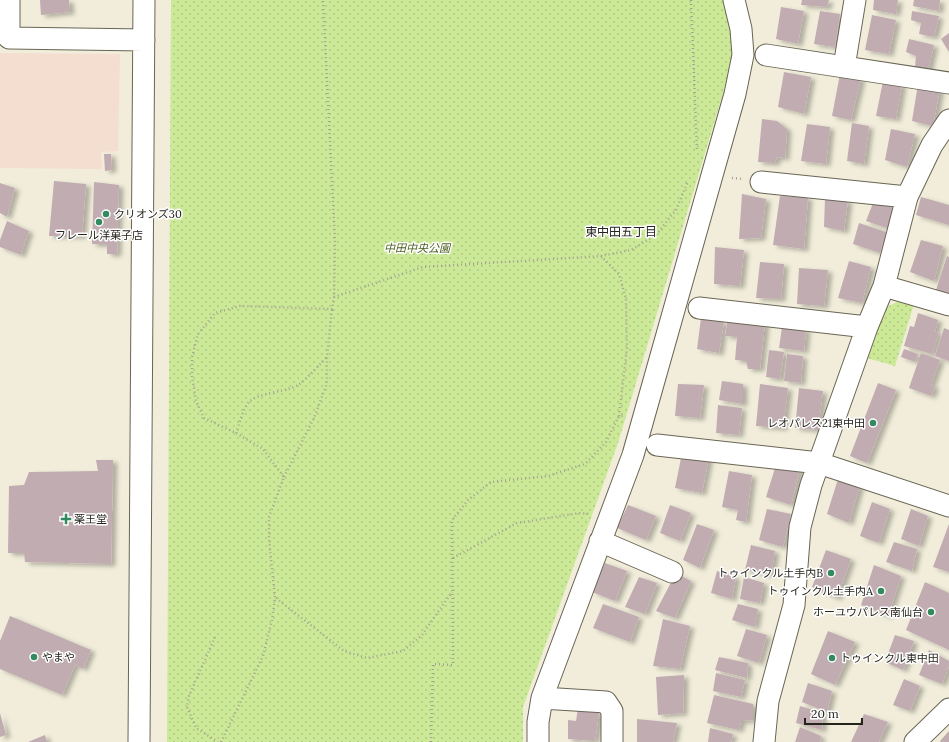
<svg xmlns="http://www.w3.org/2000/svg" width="949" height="742" font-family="Lora,'Noto Sans JP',serif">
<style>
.commercial{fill:#f3decf}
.park{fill:url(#park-dots)}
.building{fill:#c1acb2;filter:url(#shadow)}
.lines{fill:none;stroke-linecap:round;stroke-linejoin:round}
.minor-casing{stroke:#696554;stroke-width:23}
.path{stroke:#a4a193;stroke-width:2.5;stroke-dasharray:1 3;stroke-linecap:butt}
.minor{stroke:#fff;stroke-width:21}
.poi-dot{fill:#338a5f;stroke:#fff;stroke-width:1.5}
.labels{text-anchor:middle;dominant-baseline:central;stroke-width:3;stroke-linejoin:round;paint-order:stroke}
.poi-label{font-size:11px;fill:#24231c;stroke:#fff;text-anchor:start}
.park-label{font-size:11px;font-style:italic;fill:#4c6020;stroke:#fff}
.neighbourhood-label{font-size:12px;fill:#24231c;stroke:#fff}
</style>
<defs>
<pattern id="park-dots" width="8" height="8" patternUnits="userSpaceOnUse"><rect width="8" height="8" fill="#cce997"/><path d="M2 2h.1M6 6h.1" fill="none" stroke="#afc882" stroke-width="1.8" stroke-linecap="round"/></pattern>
<filter id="shadow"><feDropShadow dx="4.5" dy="2.5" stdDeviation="2" flood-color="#0004"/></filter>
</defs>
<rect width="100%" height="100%" fill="#f1edda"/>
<path class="commercial" d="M0 53 120 54 118 151 101 152 102 169 0 168Z"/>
<path class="park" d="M171 0H724L735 53 618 443 523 707V742H167Z
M899 301 914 304 895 366 867 358 883 309Z"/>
<path class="building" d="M40 0H69L70 12 41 15Z
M802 0H829L827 7 801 5Z
M874 0H898L896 14 873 10Z
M914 0H940L939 11 913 6Z
M781 7 804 11 798 44 776 39Z
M820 11 840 14 835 47 814 44Z
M912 11 939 16 934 37 919 34 921 23 911 20Z
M872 15 896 20 889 54 865 50Z
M949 33V52L941 39Z
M909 39 934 45 928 71 915 67 916 56 906 52Z
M784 72 811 77 804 114 778 107Z
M840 74 861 78 851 120 832 116Z
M883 81 902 84 896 119 876 116Z
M918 84 940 88 933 126 912 121Z
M762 119 777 121 787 129 785 158 777 157 775 163 758 162Z
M852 123 869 126 864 164 847 161Z
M807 124 830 127 826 164 801 161Z
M891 129 915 134 907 167 885 160Z
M104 154H111L112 170 105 171Z
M54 181 86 184 82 236H49Z
M94 182 119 185 117 254H107V244H92Z
M0 183 15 188 7 217 0 213Z
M742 194 766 199 761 238 739 239Z
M780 196 808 197 804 249 773 245Z
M921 197 949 205V225L916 215Z
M825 198 848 200 844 231 824 227Z
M875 198 898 206 890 229 866 221Z
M7 221 29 231 21 255 0 247V240Z
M859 223 886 232 880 253 853 244Z
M921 240 943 246 934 281 910 272Z
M715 247 744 250 740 286 714 284Z
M947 256 949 257V295L936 290Z
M849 261 871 267 862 303 838 298Z
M760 262 784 264 781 299 756 298Z
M799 268 828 270 824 306 797 304Z
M918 313 938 320 935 332 939 333 932 354 904 346 910 326 914 327Z
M701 318 724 321 719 353 697 349Z
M728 318 765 323 760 369H748L746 361 735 360 737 337 725 336Z
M782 327 806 329 804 351 779 348Z
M944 328 949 330V361L935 356Z
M904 349 918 354 915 362 901 357Z
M769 350 784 352 780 379 766 377Z
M921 353 940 360 931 385 935 387 931 396 909 388Z
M787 354 803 356 801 383 784 381Z
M722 381 743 384V404L719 400Z
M878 383 896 390 867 463 850 456Z
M678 384 704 385 700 418 675 416Z
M760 384 788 388 783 428 756 426Z
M799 388 823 391 818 430 795 428Z
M718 405 742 408 739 435 716 433Z
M682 453 709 456 702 493 675 488Z
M96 460H113L111 564 25 562 24 553H8L9 486 24 485 29 472 98 471Z
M776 465 800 469 791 505 766 497Z
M729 471 752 475 746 522 736 520 738 510 722 507Z
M838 479 860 485 849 523 827 514Z
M872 502 890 509 879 543 860 536Z
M628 505 656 516 646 540 617 528Z
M670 505 691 513 680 541 660 533Z
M767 509 791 514 783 547 759 540Z
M911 509 928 516 919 546 901 539Z
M697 524 714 530 700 568 683 560Z
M949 524V572L933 567Z
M894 542 917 549 912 571 886 562Z
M751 545 775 551 771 575 745 570Z
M826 550 851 559 837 598 812 587Z
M605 563 627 571 615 601 592 592Z
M874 565 901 576 888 616 861 605Z
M717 571 736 577 732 599 711 593Z
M676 573 691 581 675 618 656 611Z
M639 577 657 583 645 614 625 607Z
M744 577 764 583 760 603 740 599Z
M925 582 949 593V650L906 630Z
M603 604 639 617 630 642 593 628Z
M738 604 758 609 755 627 732 620Z
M10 616 91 650 83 669 75 665 62 695 0 669V641Z
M663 619 690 626 680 669 653 666Z
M746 629 767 635 759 663 737 656Z
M828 631 855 642 835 685 811 674Z
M895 635 914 641 903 670 885 662Z
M929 650 949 661V666L942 684 919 675Z
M719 657 748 663 747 678 715 670Z
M716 673 745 680 741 697 713 691Z
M684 675 683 713 658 715 656 677Z
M904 679 920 686 910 711 893 705Z
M808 683 832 691 827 712 802 702Z
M714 695 753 704V720L741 721 739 730 707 723Z
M800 706 823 713 822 730 796 723Z
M578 708 599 712 595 741 568 739V720L576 721Z
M0 713 6 735 0 737Z
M864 714 888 722 879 742H851Z
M637 719 677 723 673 742H637Z
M800 727 821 736 820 742H795Z
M710 728 733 734 731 742H708Z
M949 731V742H941L940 741Z
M45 735 47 742H28Z"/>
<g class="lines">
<defs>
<path id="minor" d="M9 0V38L144 40
M766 55 949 83
M844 67 855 0
M761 182 907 197
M884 286 949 305
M699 308 867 327
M657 445 819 463 949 506
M600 541 672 572
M542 698 606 702 612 711V742
M139 742 144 0
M538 742V722L542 698 633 455 735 94 743 55 741 29 734 0
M764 742 768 701 794 605 800 527 811 485 867 327 884 286 907 197 932 145 949 120
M915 742 949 709"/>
</defs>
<use href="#minor" class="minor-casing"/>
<path class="path" d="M691 0 697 151
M732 178 743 179
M601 256 619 274 626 299 627 348 619 416
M334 297 423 267 601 256 631 250 656 235 676 210 688 181
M236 433C239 425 243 408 249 402 257 393 286 392 298 385 305 381 320 364 327 357
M284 477 314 418 327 383V357L332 309
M453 558 517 523 580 513 591 514
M276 598 344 651 367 658 403 651 422 635 452 592
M215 637 189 696 187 707 196 728 218 742
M221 742 263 656 272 620 275 598 269 539V517L284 477 263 449 236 433 204 418 196 401 192 376V357L198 334 215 313 240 306 332 309 334 297 335 242 323 0
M431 742 433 664 453 665 452 520 468 500 491 482 548 476 585 464 606 442 619 416H623"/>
<use href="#minor" class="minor"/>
</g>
<g class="poi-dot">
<circle cx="106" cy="214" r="4"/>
<circle cx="99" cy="222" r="4"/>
<circle cx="873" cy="423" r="4"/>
<path d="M64 513h4v4h4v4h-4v4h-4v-4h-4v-4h4z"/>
<circle cx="831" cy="573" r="4"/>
<circle cx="881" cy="591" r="4"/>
<circle cx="931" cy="612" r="4"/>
<circle cx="34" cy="657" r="4"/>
<circle cx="832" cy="658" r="4"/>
</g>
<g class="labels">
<g class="poi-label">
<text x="114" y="214">クリオンズ30</text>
<text x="99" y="235" text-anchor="middle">フレール洋菓子店</text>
<text x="865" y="423" text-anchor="end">レオパレス21東中田</text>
<text x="74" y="519">薬王堂</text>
<text x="823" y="573" text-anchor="end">トゥインクル土手内B</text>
<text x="873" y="591" text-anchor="end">トゥインクル土手内A</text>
<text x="923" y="612" text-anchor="end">ホーユウパレス南仙台</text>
<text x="42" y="657">やまや</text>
<text x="840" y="658">トゥインクル東中田</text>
</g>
<g class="park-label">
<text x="417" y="248">中田中央公園</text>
</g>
<g class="neighbourhood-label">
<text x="621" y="231">東中田五丁目</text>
</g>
</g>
<path d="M805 718v6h57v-6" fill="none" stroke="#24231c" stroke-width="2"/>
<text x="811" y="718" font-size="12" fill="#24231c" stroke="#ffffff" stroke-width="3" paint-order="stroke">20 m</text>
</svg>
